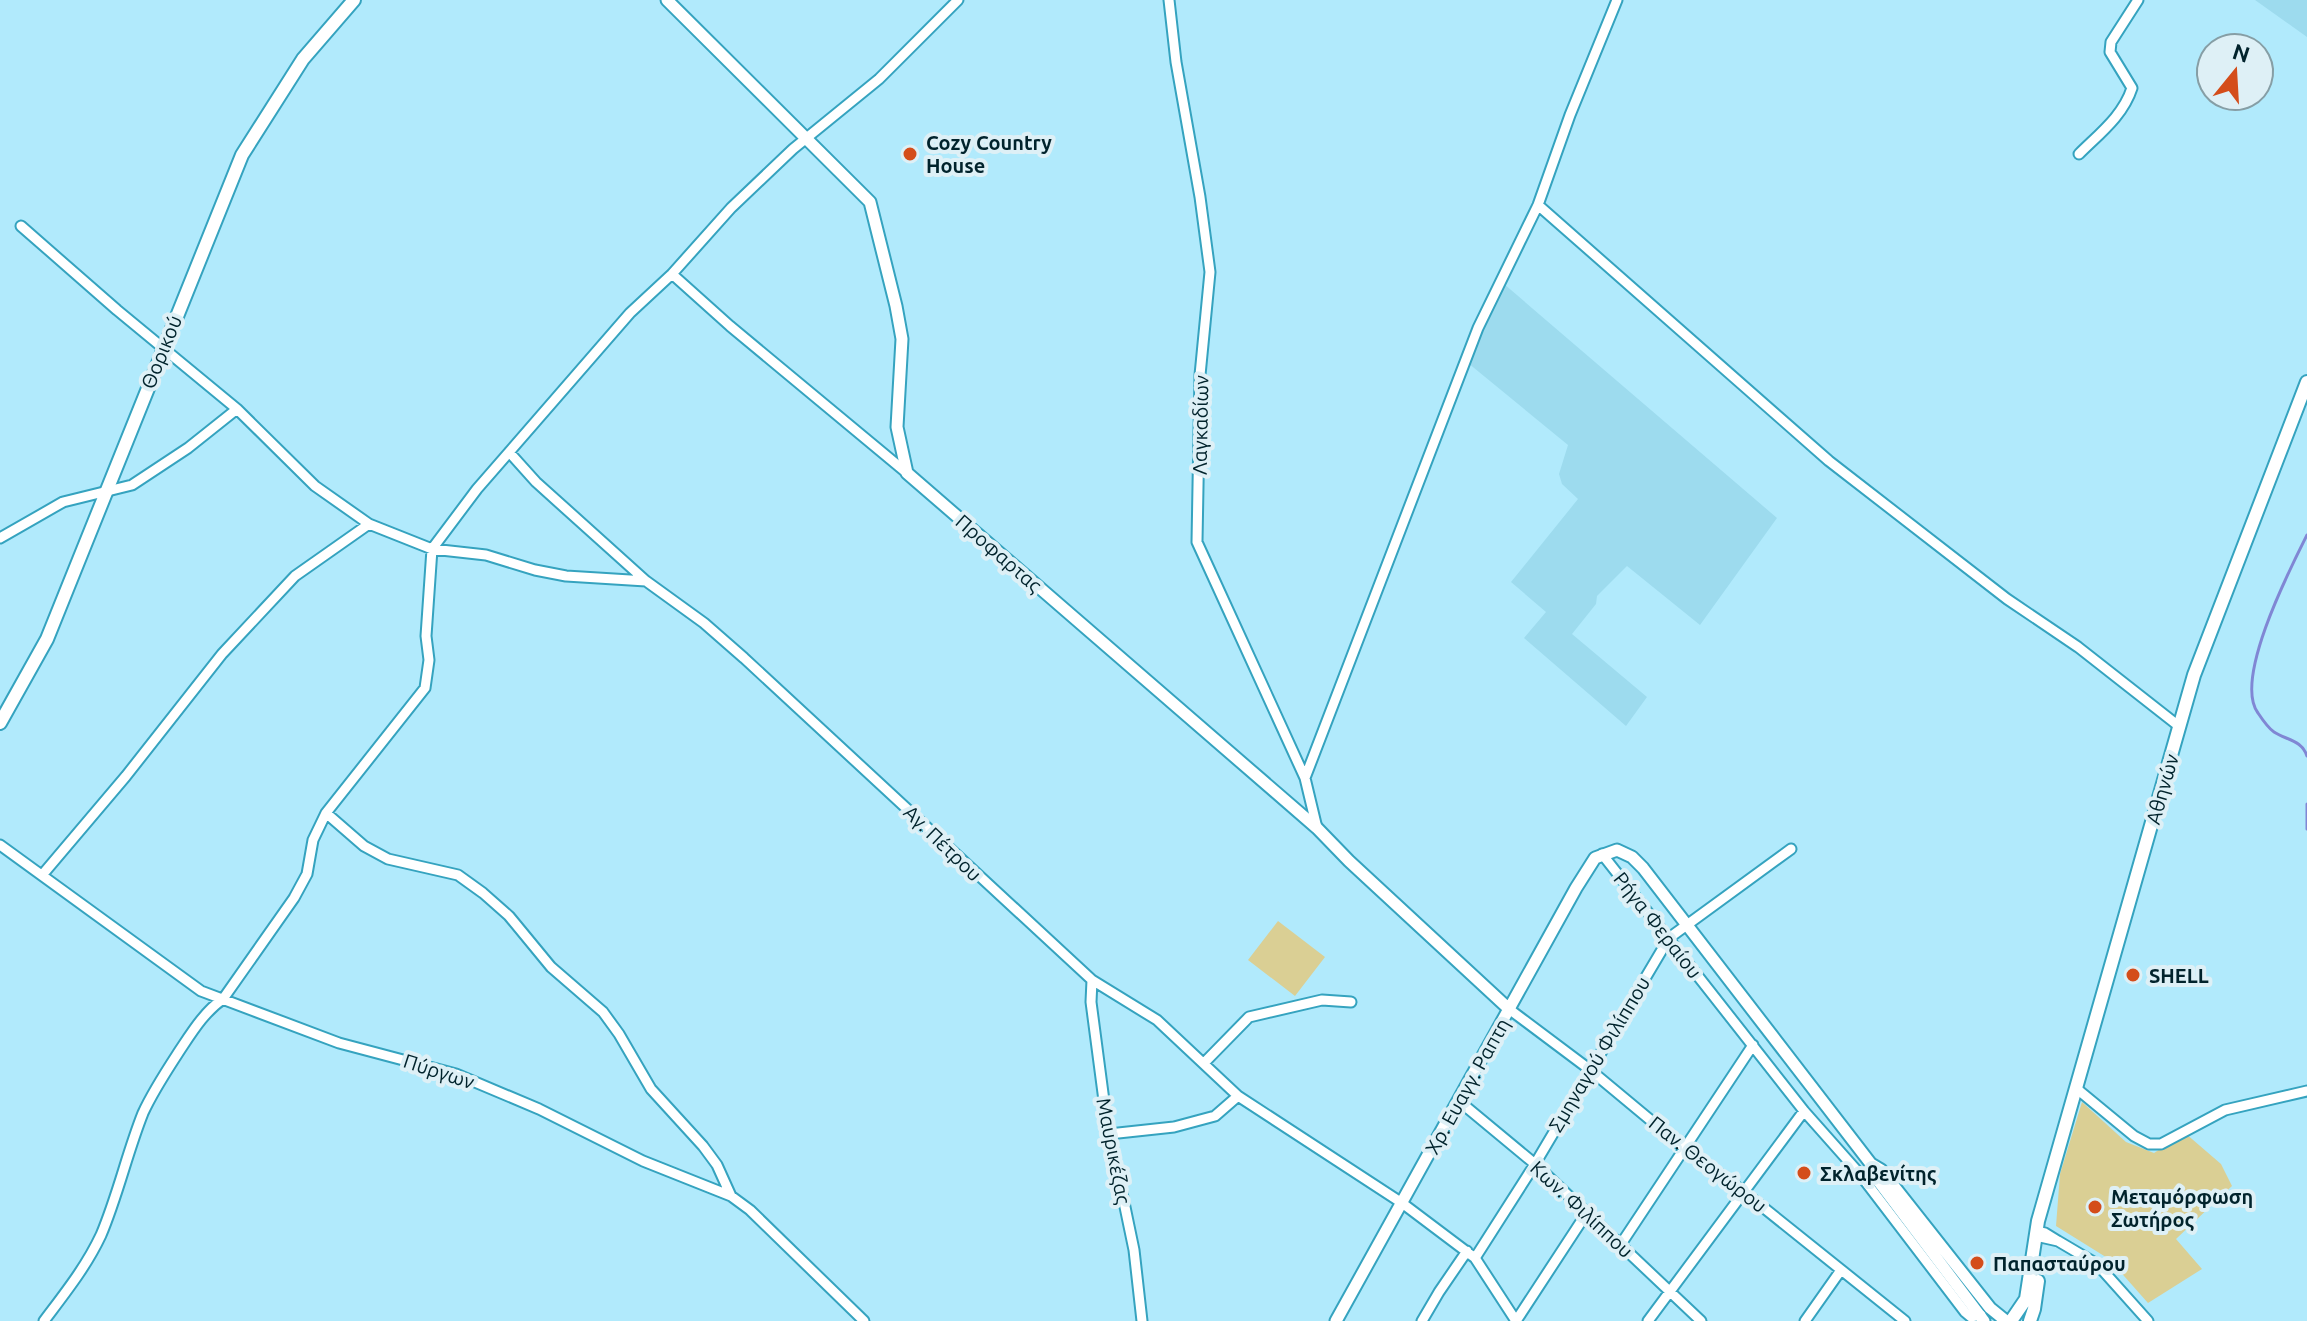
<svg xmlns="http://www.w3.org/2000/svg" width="2307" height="1321" font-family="Ubuntu,sans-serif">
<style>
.built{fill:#9ddbee}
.green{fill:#dacf94}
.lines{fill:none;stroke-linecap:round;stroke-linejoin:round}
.stream{stroke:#8087d4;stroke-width:3}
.minor-casing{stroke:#35a3bf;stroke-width:13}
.tertiary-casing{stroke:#35a3bf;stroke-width:15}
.secondary-casing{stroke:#35a3bf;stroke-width:16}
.minor{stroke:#fff;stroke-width:9}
.tertiary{stroke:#fff;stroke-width:11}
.secondary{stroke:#fff;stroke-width:12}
.poi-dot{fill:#d44d1a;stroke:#def0f6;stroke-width:3}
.labels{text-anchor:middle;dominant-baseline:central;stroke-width:8;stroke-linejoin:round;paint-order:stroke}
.poi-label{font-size:20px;font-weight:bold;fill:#01232c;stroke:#def0f6;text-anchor:start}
.street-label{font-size:20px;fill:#01232c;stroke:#def0f6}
</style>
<rect width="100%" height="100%" fill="#b1eafc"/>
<path class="built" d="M2255 0H2307V37Z
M1504 284 1777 518 1700 625 1627 566 1597 596 1596 604 1572 634 1647 697 1626 726 1524 638 1546 612 1511 582 1578 499 1562 484 1559 474 1568 445 1468 363Z"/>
<path class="green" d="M1278 921 1325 957 1295 996 1248 960Z
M2082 1102 2126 1142 2154 1153 2185 1133 2221 1164 2232 1186 2176 1239 2202 1269 2148 1303 2109 1259 2056 1226 2060 1174Z"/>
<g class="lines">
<path class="stream" d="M2307 535C2290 569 2233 680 2258 713 2262 719 2268 728 2274 732 2286 740 2302 740 2307 756
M2307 804V829"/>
<defs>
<path id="minor" d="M1169 0 1176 62 1200 197 1210 272 1200 375 1197 542 1305 778 1317 828
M2079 154C2099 134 2123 116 2132 88L2110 52 2111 42 2138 0
M1538 205 1829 461 2007 599 2078 647 2180 727
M672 274 730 326 907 473
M237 409 315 486 369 524
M509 452 536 482 646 581 704 623 744 658 1092 980 1157 1020 1238 1096 1402 1203 1475 1258 1516 1321
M0 538 63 502 132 485 188 448 237 409 117 310 21 226
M1305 778 1478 328 1538 205 1570 115 1617 0
M326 813 364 846 388 859 458 875 483 893 509 916 551 967 603 1012 619 1034 651 1089 703 1146 717 1165 731 1196
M0 845 201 991 339 1043 456 1074 539 1109 643 1161 731 1196 750 1210 864 1321
M1602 854 1804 1111 1859 1173 1965 1312 1971 1317 1981 1315
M43 874 126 776 222 654 295 576 369 524 432 549 486 555 535 570 566 576 646 581
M1092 980 1091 1002 1106 1116 1134 1250 1142 1321
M1509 1009 1589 1069 1684 1148 1744 1192 1905 1321
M1204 1063 1249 1017 1322 1000 1351 1002
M2077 1089 2134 1136 2149 1144H2161L2225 1110 2307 1091
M1459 1101 1535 1164 1701 1321
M1109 1134 1174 1127 1215 1116 1238 1096
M2036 1236 2058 1241 2045 1233 2036 1231
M2058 1241 2097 1264 2148 1321
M1621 1244 1753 1045
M1475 1258 1535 1164 1669 938 1791 849
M44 1321C65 1293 86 1267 101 1235 118 1195 127 1153 143 1113 153 1091 167 1070 180 1050 192 1032 205 1011 223 999L294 898 307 874 313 840 326 813 425 688 429 660 426 636 432 549 477 489 630 313 672 274 731 208 793 149 879 79 958 0
M1422 1321 1439 1292 1467 1251
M1516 1321 1586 1214
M1648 1321 1804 1111
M1805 1321 1841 1270"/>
<path id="tertiary" d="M667 0 870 202 896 306 902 339 897 427 907 473 1317 828 1349 861 1509 1009
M1871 1164 1873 1174 1984 1321
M1336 1321 1576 888 1595 858 1617 850 1632 857 1643 868 1871 1164 1881 1170 1990 1308 2006 1321"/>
<path id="secondary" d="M0 723 47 639 242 155 303 59 354 0
M2011 1321 2026 1299 2038 1221 2194 675 2307 382
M2030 1321 2034 1309 2038 1281"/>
</defs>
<use href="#minor" class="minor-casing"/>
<use href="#tertiary" class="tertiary-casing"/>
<use href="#secondary" class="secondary-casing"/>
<use href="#minor" class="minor"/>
<use href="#tertiary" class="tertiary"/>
<use href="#secondary" class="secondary"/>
</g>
<g class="poi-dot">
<circle cx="910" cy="154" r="8"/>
<circle cx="2133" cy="975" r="8"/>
<circle cx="1804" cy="1173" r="8"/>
<circle cx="2095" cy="1207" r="8"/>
<circle cx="1977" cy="1263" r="8"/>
</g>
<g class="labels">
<g class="poi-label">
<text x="926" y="142">Cozy Country<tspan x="926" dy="23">House</tspan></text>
<text x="2149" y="975">SHELL</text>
<text x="1820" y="1173">Σκλαβενίτης</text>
<text x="2111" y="1196">Μεταμόρφωση<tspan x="2111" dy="23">Σωτήρος</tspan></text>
<text x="1993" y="1263">Παπασταύρου</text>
</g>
<g class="street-label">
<text transform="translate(161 352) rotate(-68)">Θορικού</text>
<text transform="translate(1200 425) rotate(-89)">Λαγκαδίων</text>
<text transform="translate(999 553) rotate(41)">Προφαρτας</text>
<text transform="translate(2162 789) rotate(-74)">Αθηνών</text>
<text transform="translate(943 843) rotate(44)">Αγ. Πέτρου</text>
<text transform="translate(1658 925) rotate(52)">Ρήγα Φεραίου</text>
<text transform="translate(1599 1054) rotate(-59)">Σμηναγού Φιλίππου</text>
<text transform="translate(439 1071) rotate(18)">Πύργων</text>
<text transform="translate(1467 1086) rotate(-61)">Χρ. Ευαγγ. Ραπτη</text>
<text transform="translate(1114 1151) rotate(79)">Μαυρικέζας</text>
<text transform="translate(1708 1164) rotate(38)">Παν. Θεογώρου</text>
<text transform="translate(1582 1209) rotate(43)">Κων. Φιλίππου</text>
</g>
</g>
<g transform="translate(2235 72) rotate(18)"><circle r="38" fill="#def0f6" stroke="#869ea5" stroke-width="2"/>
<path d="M0-6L14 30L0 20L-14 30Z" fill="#d44d1a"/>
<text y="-12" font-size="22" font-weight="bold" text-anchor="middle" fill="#01232c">N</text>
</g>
</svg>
